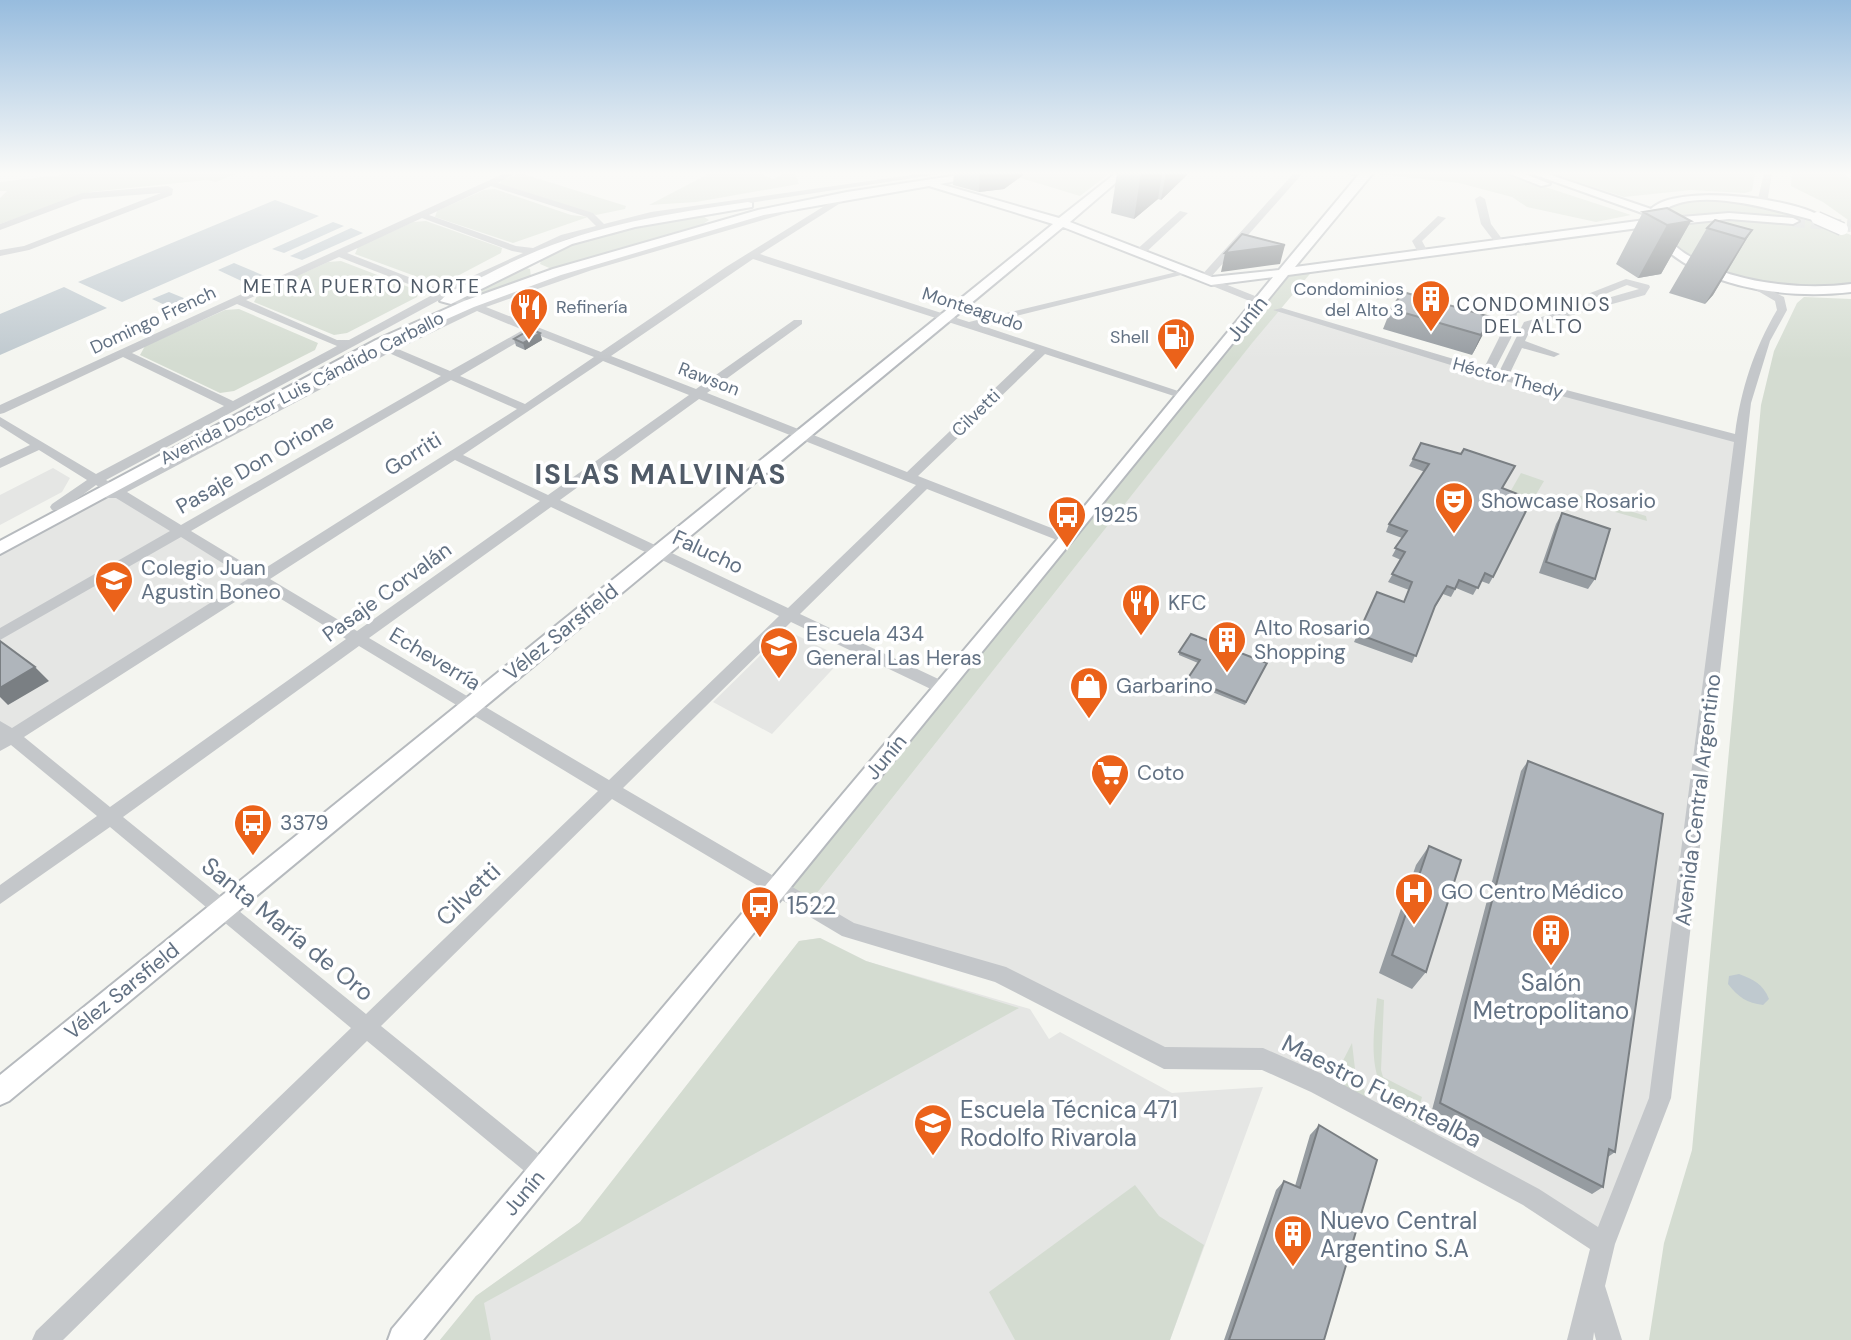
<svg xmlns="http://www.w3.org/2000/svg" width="1851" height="1340" font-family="'DM Sans',sans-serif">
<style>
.built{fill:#e5e6e4}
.green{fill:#d4dcd1}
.water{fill:#bfc9cf}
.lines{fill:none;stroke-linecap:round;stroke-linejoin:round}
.major-tunnel{stroke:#d0d4d5;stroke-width:12;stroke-dasharray:12 6;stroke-linecap:butt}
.major-casing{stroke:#b6babe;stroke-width:4}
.minor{fill:#c4c7ca;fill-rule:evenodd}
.major{fill:#fff;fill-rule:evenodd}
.major-bridge-casing{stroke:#b6babe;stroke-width:15;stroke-linecap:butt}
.major-bridge{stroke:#fff;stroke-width:12}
.wall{fill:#969ca1}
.shaded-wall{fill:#7a7f83}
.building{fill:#afb5bb;stroke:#7a7f83;stroke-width:2}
.labels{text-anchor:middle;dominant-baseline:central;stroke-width:7;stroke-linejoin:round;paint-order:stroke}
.far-poi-label{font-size:18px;fill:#627183;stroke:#fff;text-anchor:end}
.far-street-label{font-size:18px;fill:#627183;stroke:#fff}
.far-neighbourhood-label{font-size:19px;letter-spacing:2px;fill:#505b68;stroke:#fff}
.street-label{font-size:21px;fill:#627183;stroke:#fff}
.poi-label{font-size:21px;fill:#627183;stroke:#fff;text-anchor:start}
.near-street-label{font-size:24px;fill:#627183;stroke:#fff}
.near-poi-label{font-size:24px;fill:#627183;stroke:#fff;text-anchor:start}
.district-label{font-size:28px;font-weight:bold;letter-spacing:2px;fill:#505b68;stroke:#fff}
</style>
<rect width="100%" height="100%" fill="#f4f5f0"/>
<path class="built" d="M1278 310 1502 377 1739 439 1660 1098 1603 1244 1263 1059 1164 1058 999 974 806 907Z
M53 468 70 478 62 492 0 525V495Z
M110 488 259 579 11 736 0 727V548Z
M794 634 843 658 772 734 713 702 780 636Z
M820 938 866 961 1030 1009 1049 1039 1060 1032 1172 1093 1263 1087 1170 1340H440L476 1296 580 1222 799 941Z"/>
<path class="green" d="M78 173H238L216 182 207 180 90 192 0 224V198L7 191H0V182Z
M520 173 626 206 625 209 596 215 500 184 502 180Z
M710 173H760L773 179 785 173H795L799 184 696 202 649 205Z
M1110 173 1080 196 1008 174 1015 173Z
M1380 173H1503L1631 215 1596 222 1527 207 1512 197 1459 183 1377 174Z
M1550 173H1755L1752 191 1745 193 1691 190 1624 197Z
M1792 173H1845L1851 180V222L1823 202 1791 186Z
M495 189 571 215 588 217 513 243 435 217 437 211 484 190Z
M1703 198 1762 203 1851 235V288L1762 285 1689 260 1649 220 1664 204Z
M701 215 709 220 697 228 554 270 540 264 542 257C593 231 646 224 701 215Z
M426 221 502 248 501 253 446 282 434 283 355 254 358 247 413 222Z
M341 261 419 291 417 297 347 333 334 335 254 302 258 294 328 262Z
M519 266 530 269 531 277 484 295 473 294Z
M1314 269 1253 342 806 907 777 889 1285 272Z
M1804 297 1851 299V1340H1649L1664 1243 1692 1150 1761 405 1774 351 1797 303Z
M239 309 318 343 315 350 234 391 220 393 140 355 145 346 225 310Z
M1521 473 1544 481 1531 503 1509 494Z
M1575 494 1646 516 1647 521 1573 500 1571 498Z
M820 938 866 961 1019 1008 484 1303 491 1340H440L476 1296 580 1222 799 941Z
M1377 998 1384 1000 1381 1070 1383 1077 1422 1097 1415 1122C1365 1092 1372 1049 1377 998Z
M1352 1043 1355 1069 1368 1099 1332 1082Z
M1135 1185 1159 1216 1204 1245 1170 1340H1015L989 1292Z"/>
<path class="water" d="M275 200 319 216 122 302 78 282Z
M333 222 344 226 284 253 272 249Z
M351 228 363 233 302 260 290 256Z
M234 263 267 277 250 285 218 270Z
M64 287 107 308 0 355V314Z
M169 292 203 306 184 314 152 299Z
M1739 974C1753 979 1763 984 1769 999L1763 1005C1747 1003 1738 997 1728 984L1729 976Z"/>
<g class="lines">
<path class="major-tunnel" d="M1793 221 1851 226"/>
<defs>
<path id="major" d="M972 173H998L940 184 1059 218 1116 173H1127L1070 222 1212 277 1279 270 1360 173H1373L1295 267 1645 220 1648 215 1530 173H1545L1651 209C1676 183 1797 198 1823 218L1817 221C1776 211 1697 184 1661 212L1669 218 1729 213 1793 218 1799 221 1793 224 1729 219 1657 226C1693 280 1791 292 1851 284V292C1784 300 1686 287 1646 227L1288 275 423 1340H388L392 1329 1061 535 1273 277 1211 285 1063 227 9 1101 0 1105V1075L1053 224 929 186 764 215 561 275 474 307 386 346 0 554V541L376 340 464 301 553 269 758 210 847 192Z
M1508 173H1523L1550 184 1541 186Z
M748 202 752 203V207L635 227 572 244 451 304 440 301C451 289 471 282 486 275 574 228 651 216 748 202Z"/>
</defs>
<use href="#major" class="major-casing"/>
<path class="minor" d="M505 173H516L498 183 593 213 604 224 651 212 925 173H946L651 218 567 239 452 294 477 304 584 266 797 206V210L592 270 486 307 601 352 726 267 847 192 850 193V197L760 254 969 322 1189 269V273L980 325 1190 395 1184 399 1180 398 1045 354 918 476 1072 536 1074 539 1072 542H1062L927 489 800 614 949 684 951 688 949 692H937L791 622 623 788 854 923 1006 967 1165 1047 1263 1048 1327 1076 1539 1189 1598 1227 1649 1098 1734 442 1483 375 1273 310 1282 308 1484 368 1499 338 1508 309 1580 297 1626 279 1649 285 1650 287 1645 295 1532 326 1525 341 1560 354 1554 357 1522 348 1509 375 1735 434C1741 389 1754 349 1777 310L1775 301 1744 283 1753 281 1784 297 1787 310 1770 341 1751 403 1671 1098 1615 1244 1605 1286 1622 1340H1596L1594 1332 1593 1340H1567L1590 1249 1523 1205 1311 1092 1262 1070 1164 1069 995 982 842 936 612 799 381 1026 550 1163 553 1171 550 1179 542 1182 534 1179 367 1041 63 1340H32L36 1331 351 1028 110 827 0 904V885L97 816 11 745 0 751V721L12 728 248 579 181 537 0 640V628L170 531 116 498H106L104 495 107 492 96 485 62 510H52L50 507 52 504 87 480 39 450 0 468V459L30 445 0 426V417L96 474 224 406 123 357 4 413 0 414V405ZM491 186 587 217 596 226 561 235 533 248 516 246 429 215ZM422 218 512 251 523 253 442 290 347 253ZM339 257 434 294 349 340H337L246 300ZM753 259 1035 350 907 472 707 393 802 324V320H794L696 389 611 356ZM1627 285 1639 289 1524 322 1499 372 1494 371 1511 338 1517 313 1586 302ZM443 298 467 308 383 346 117 486 106 480ZM237 304 337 346 233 401 132 353ZM477 311 523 330 450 371 398 349ZM533 333 594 357 525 404 460 376ZM389 353 441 376 181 525 127 492ZM603 361 689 395 548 495 463 455ZM451 380 517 409 259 572 191 531ZM699 399 916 485 788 608 560 500ZM455 460 540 501 357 631 270 579ZM551 507 779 616 609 780 369 638ZM260 586 346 639 110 807 24 737ZM359 646 598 791 366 1014 123 817Z
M1294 173H1303L1210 278 1265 300V304H1257L1200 281V277Z
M1343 173H1360L1366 176 1362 179Z
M1764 173H1772L1767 203 1762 206 1757 203Z
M168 186 173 189 172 195 29 250 0 256V250L24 246 161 193 83 199 0 230V224L82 193Z
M1480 196 1485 199 1491 224 1505 243 1503 245H1497L1481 224 1475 199Z
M1180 211 1188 213 1143 255H1135V251Z
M1438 216 1446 218 1422 241 1429 254 1420 256 1412 241Z"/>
<use href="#major" class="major"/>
<defs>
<path id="major-bridge" d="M1817 218 1842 229"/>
</defs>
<use href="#major-bridge" class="major-bridge-casing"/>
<use href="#major-bridge" class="major-bridge"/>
</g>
<path class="wall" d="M954 173H1024L1023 175 1004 189 979 192 953 185Z
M1117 173H1189L1161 200 1158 199 1134 219 1111 213Z
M1643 212 1691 221 1661 274 1638 278 1616 264Z
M1707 228 1752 230 1713 295 1705 304 1669 293Z
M1391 309 1491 317 1482 336 1472 355 1383 329Z
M540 333 542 340 525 350 516 346 514 339Z
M1413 459 1502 488 1519 508 1493 577 1489 584 1481 581 1473 595 1456 588 1451 597 1443 594 1434 609 1412 663 1354 642 1377 592 1404 602 1409 590 1388 582 1401 560 1392 556 1402 538 1386 532 1389 524 1425 472 1409 466Z
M1562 513 1595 579 1588 589 1539 573 1556 524Z
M1179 652 1267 663 1245 705 1187 682 1198 663 1179 655Z
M1528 761 1615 1152 1608 1157 1603 1187 1592 1194 1432 1110 1521 771Z
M1429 846 1426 972 1412 989 1379 973 1416 865Z
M1319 1125 1324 1340H1224L1276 1190 1284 1181 1295 1186 1310 1135Z"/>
<path class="shaded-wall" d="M980 173H1024L1023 175 1004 189 979 192Z
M1141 173H1162L1158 199 1134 219Z
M1166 173H1189L1161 200Z
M1691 221 1661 274 1638 278 1667 225Z
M1752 230 1713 295 1705 304 1745 239Z
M1285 245 1280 264 1221 272 1225 253Z
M1491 317 1482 336 1472 355 1481 335Z
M540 333 542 340 525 350 523 343Z
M35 667 49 681 8 705 0 697V688Z"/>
<path class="building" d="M1667 208 1691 221 1667 225 1643 212Z
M1715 220 1752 230 1745 239 1707 228Z
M1242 234 1285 245 1225 253Z
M1403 292 1491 317 1481 335 1391 309Z
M531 329 540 333 523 343 514 339Z
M1421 443 1461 454 1464 449 1515 466 1502 488 1525 497 1519 508 1526 511 1493 577 1485 573 1478 588 1459 580 1455 589 1447 586 1435 606 1416 656 1358 634 1377 592 1404 602 1412 582 1392 574 1405 552 1395 548 1407 531 1389 524 1429 464 1413 459Z
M1562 513 1610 529 1595 579 1546 562Z
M1191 634 1267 663 1246 702 1188 678 1200 660 1179 652Z
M0 641 35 667 0 688Z
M1528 761 1663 814 1615 1152 1609 1149 1603 1187 1440 1103Z
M1429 846 1461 860 1426 972 1392 955Z
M1319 1125 1377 1160 1324 1340H1229L1284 1181 1300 1188Z"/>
<linearGradient id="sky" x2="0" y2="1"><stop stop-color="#97bcde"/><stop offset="0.48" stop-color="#fafaf8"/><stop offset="1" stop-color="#fafaf8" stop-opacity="0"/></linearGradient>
<rect width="1851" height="360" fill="url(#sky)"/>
<defs>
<symbol id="building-pin" viewBox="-11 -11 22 30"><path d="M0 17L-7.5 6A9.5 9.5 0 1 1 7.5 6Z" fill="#eb621a" stroke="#fff"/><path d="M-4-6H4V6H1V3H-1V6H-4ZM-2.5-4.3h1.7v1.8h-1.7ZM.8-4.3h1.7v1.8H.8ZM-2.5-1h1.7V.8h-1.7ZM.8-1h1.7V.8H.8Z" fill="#fff"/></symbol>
<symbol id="restaurant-pin" viewBox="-11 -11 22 30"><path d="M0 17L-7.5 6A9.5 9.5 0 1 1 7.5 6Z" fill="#eb621a" stroke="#fff"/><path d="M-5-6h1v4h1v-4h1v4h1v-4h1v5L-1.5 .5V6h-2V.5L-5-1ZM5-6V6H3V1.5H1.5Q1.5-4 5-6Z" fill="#fff"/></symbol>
<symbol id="fuel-pin" viewBox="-11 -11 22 30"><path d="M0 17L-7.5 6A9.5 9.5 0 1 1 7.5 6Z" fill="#eb621a" stroke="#fff"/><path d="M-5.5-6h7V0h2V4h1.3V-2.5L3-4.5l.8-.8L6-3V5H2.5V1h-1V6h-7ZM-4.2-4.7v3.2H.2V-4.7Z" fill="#fff"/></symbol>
<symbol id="theatre-pin" viewBox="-11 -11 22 30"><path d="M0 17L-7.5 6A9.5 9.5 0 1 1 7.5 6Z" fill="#eb621a" stroke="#fff"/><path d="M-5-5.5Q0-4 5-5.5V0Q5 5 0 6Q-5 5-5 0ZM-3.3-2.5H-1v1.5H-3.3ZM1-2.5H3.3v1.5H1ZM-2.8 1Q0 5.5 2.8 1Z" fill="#fff"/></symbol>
<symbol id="bus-pin" viewBox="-11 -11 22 30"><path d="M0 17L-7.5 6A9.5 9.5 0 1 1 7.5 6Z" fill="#eb621a" stroke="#fff"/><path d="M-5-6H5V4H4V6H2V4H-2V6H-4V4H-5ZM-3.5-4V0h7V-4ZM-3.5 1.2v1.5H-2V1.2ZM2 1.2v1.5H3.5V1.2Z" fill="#fff"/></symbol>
<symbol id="school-pin" viewBox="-11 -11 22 30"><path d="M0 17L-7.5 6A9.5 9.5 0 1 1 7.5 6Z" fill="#eb621a" stroke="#fff"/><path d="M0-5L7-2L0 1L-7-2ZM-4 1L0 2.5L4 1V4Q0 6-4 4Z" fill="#fff"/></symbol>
<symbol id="shop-pin" viewBox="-11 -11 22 30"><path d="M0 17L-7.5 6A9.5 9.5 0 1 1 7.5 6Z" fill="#eb621a" stroke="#fff"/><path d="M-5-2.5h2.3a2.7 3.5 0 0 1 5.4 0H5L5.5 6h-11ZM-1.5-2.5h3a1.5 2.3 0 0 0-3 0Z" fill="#fff"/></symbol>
<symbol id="supermarket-pin" viewBox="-11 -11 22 30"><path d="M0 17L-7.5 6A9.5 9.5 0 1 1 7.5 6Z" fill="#eb621a" stroke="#fff"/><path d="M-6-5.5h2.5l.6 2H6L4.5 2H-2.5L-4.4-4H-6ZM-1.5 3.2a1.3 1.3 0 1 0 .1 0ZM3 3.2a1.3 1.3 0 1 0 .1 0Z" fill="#fff"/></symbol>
<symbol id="hospital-pin" viewBox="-11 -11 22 30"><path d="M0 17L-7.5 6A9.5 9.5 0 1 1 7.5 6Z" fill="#eb621a" stroke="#fff"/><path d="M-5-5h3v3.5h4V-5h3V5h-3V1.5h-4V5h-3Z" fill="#fff"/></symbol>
</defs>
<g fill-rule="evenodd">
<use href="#building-pin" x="1409" y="277" width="44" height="60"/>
<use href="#restaurant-pin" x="507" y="285" width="44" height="60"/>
<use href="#fuel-pin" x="1154" y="315" width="44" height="60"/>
<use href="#theatre-pin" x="1432" y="479" width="44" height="60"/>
<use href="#bus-pin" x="1045" y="493" width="44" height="60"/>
<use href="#school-pin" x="92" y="558" width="44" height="60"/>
<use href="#restaurant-pin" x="1119" y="581" width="44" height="60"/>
<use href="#building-pin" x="1205" y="618" width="44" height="60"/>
<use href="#school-pin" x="757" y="624" width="44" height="60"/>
<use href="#shop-pin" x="1067" y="664" width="44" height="60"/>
<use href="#supermarket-pin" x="1088" y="751" width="44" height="60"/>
<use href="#bus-pin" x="231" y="801" width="44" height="60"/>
<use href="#hospital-pin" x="1392" y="870" width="44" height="60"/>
<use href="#bus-pin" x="738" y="883" width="44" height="60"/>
<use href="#building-pin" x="1529" y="911" width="44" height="60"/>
<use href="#school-pin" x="911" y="1101" width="44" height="60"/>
<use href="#building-pin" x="1271" y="1212" width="44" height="60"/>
</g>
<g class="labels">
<g class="far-poi-label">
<text x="1404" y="289">Condominios<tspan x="1404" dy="21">del Alto 3</tspan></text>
<text x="556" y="307" text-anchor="start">Refinería</text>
<text x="1149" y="337">Shell</text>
</g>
<g class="far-street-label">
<text transform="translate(973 309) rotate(18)">Monteagudo</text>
<text transform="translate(153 320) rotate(-25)">Domingo French</text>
<text transform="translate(1508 378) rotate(15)">Héctor Thedy</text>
<text transform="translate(709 379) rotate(21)">Rawson</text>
<text transform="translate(302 388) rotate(-27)">Avenida Doctor Luis Cándido Carballo</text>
<text transform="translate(976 413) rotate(-44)">Cilvetti</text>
</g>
<g class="far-neighbourhood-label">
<text x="362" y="286">METRA PUERTO NORTE</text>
<text x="1534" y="304">CONDOMINIOS<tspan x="1534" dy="22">DEL ALTO</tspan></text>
</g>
<g class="street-label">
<text transform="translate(1247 319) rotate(-51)">Junín</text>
<text transform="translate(413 454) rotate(-32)">Gorriti</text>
<text transform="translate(255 464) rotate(-30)">Pasaje Don Orione</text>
<text transform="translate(708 552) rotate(25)">Falucho</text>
<text transform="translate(387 592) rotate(-36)">Pasaje Corvalán</text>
<text transform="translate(561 632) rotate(-39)">Vélez Sarsfield</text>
<text transform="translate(435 659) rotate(31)">Echeverría</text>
<text transform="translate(886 757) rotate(-50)">Junín</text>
<text transform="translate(1698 800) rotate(-83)">Avenida Central Argentino</text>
<text transform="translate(122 991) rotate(-39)">Vélez Sarsfield</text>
<text transform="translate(524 1193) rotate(-50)">Junín</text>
</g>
<g class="poi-label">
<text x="1481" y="501">Showcase Rosario</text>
<text x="1094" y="515">1925</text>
<text x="141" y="568">Colegio Juan<tspan x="141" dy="24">Agustìn Boneo</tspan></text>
<text x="1168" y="603">KFC</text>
<text x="1254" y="628">Alto Rosario<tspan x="1254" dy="24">Shopping</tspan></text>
<text x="806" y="634">Escuela 434<tspan x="806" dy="24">General Las Heras</tspan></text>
<text x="1116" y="686">Garbarino</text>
<text x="1137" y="773">Coto</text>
<text x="280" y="823">3379</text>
<text x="1441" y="892">GO Centro Médico</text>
</g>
<g class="near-street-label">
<text transform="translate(468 894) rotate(-44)">Cilvetti</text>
<text transform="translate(288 929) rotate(39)">Santa María de Oro</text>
<text transform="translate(1382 1091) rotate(27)">Maestro Fuentealba</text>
</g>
<g class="near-poi-label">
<text x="787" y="905">1522</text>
<text x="1551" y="982" text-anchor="middle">Salón<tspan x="1551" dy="28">Metropolitano</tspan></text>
<text x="960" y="1109">Escuela Técnica 471<tspan x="960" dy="28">Rodolfo Rivarola</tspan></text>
<text x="1320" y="1220">Nuevo Central<tspan x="1320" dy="28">Argentino S.A</tspan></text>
</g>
<g class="district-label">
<text x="661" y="474">ISLAS MALVINAS</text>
</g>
</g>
</svg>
